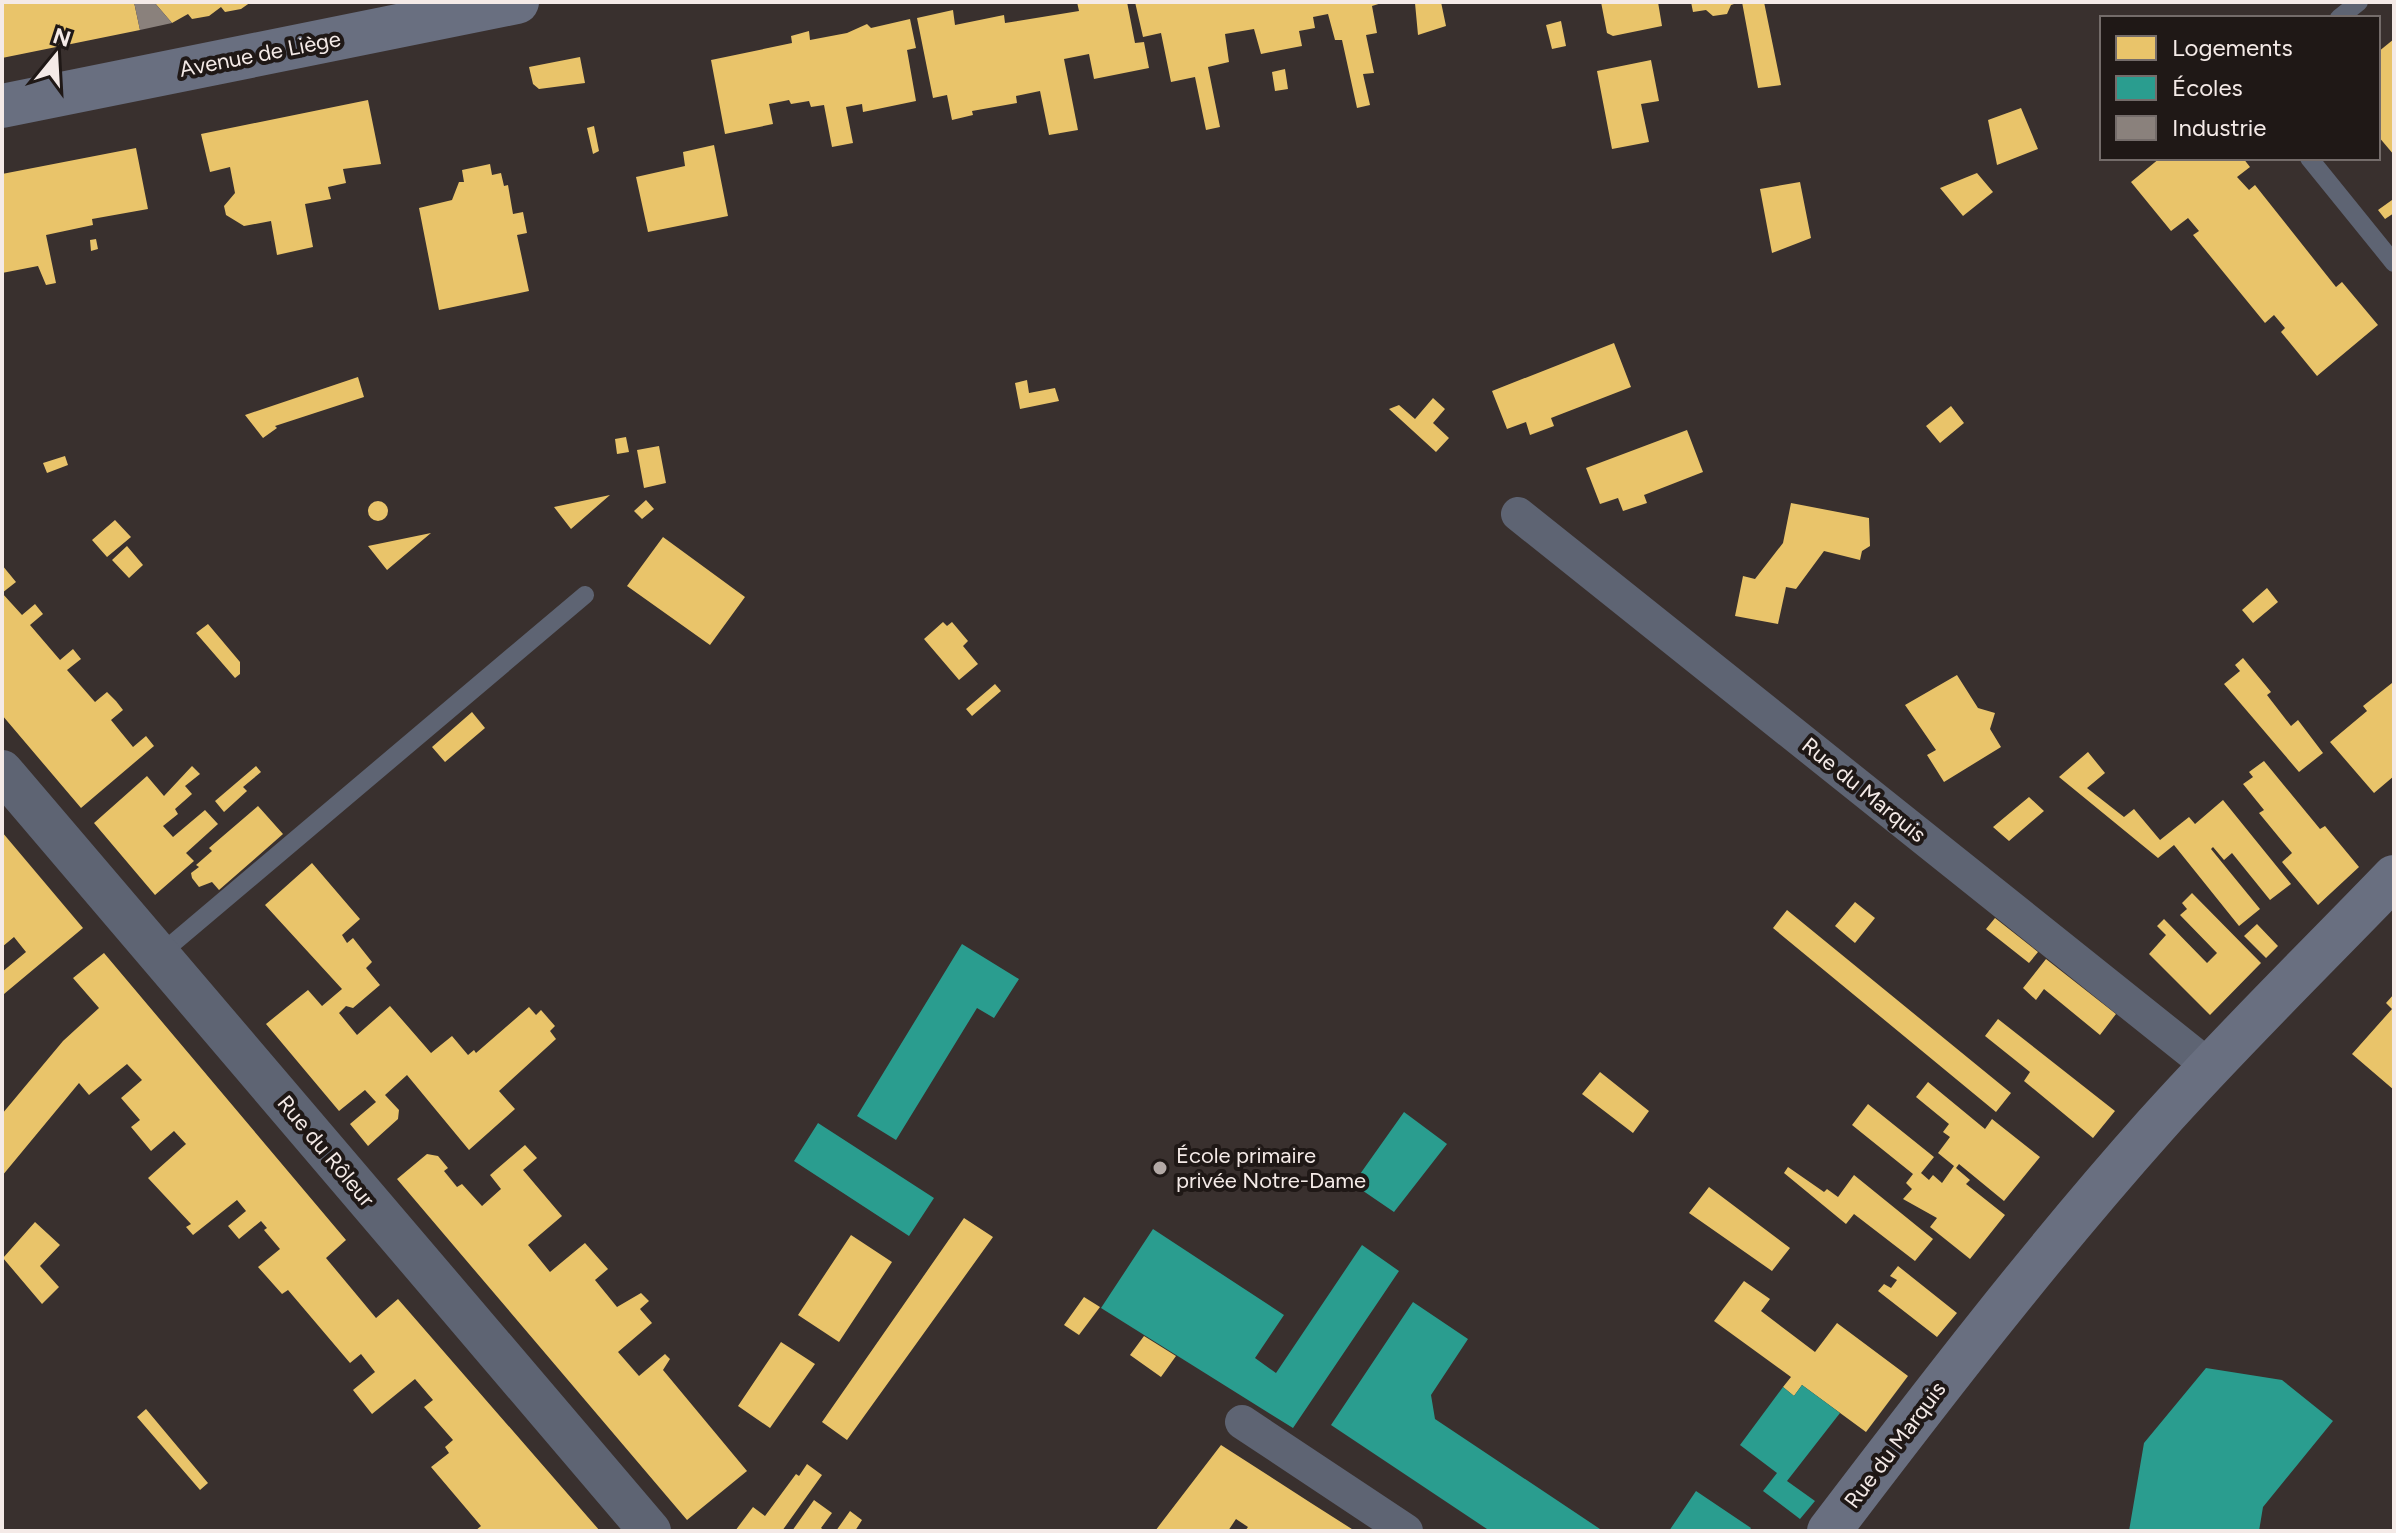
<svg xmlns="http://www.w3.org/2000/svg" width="2396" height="1533" font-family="Figtree,sans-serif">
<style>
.homes{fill:#e9c46a}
.schools{fill:#2a9d8f}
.industry{fill:#8a817c}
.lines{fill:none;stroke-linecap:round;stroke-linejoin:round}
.service{stroke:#5e6473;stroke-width:18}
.minor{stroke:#5e6473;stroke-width:34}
.tertiary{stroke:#5e6473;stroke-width:42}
.secondary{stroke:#696f80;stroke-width:44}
.poi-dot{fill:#b3a9a6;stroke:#1f1816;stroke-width:3}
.labels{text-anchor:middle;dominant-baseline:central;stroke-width:8;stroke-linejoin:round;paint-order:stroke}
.street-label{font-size:22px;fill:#f4eae7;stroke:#1f1816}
.poi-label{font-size:22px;fill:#f4eae7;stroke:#1f1816;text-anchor:start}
</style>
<rect width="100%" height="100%" fill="#39302e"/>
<path class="homes" d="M2 2H134L140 30 2 58Z
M154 2H251L241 9 225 12 221 7 209 16 192 19 188 14 172 23Z
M1077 2H1127L1135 43 1144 42 1149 68 1094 79 1089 54 1064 59 1078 130 1049 135 1040 91 1016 96 1017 103 972 111 973 115 952 120 947 95 933 98 917 18 953 10 955 25 1004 15 1005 23 1079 11Z
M1135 2H1385L1372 6 1377 33 1366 35 1374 73 1363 74 1370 105 1357 108 1342 40H1335L1328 14 1313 17 1315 28 1299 31 1302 46 1281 50 1261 54 1254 29 1225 34 1229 62 1208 67 1220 127 1206 130 1195 77 1171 82 1161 33 1143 37Z
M1419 2H1441L1446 26 1418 35 1415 3Z
M1601 2H1658L1662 26 1613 36 1607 33Z
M1691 2H1737V3L1731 5 1727 14 1713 16 1706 10 1693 12Z
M1742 2H1764L1781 85 1758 88Z
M910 19 916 48 907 50 916 101 863 112 862 104 846 107 853 143 832 147 824 105 811 107 809 101 791 104 789 100 769 104 773 124 725 134 711 60 792 43 791 36 809 31 810 40 847 33 867 24 871 28Z
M1561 21 1566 46 1552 49 1546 25Z
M2394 39V155L2378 136V52Z
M580 57 585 83 539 89 533 84 529 67Z
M1651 60 1659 101 1641 104 1649 142 1612 149 1597 71Z
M1285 69 1288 89 1275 91 1272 72Z
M368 100 381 164 343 169 346 183 328 187 331 199 305 204 313 247 277 255 271 221 244 226 226 215 224 206 235 193 230 167 210 172 201 134Z
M2021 108 2038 149 1997 165 1988 120Z
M594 126 599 151 593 154 587 128Z
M714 145 728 216 648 232 636 177 685 166 683 152Z
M136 148 148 209 92 219 93 225 46 235 56 283 46 285 38 266 2 273V174Z
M2160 158H2243L2250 167 2237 177 2249 190 2255 185 2336 287 2342 282 2378 325 2317 376 2281 332 2285 328 2274 315 2265 323 2193 235 2199 231 2188 218 2171 231 2131 182Z
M490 164 492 175 501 173 504 186 508 185 513 214 523 212 527 233 517 235 529 291 439 310 419 208 452 200 459 182H464L462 170Z
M1977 173 1993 192 1963 216 1940 188Z
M1800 182 1811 238 1772 253 1760 189Z
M2392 200 2394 213 2385 219 2378 210Z
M96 239 98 249 91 251 90 240Z
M1614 343 1631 387 1551 418 1554 426 1530 435 1526 422 1507 429 1492 391Z
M358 377 364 397 275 426 277 428 263 438 245 415Z
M1027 380 1029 393 1055 388 1059 401 1020 409 1015 383Z
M1433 398 1445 409 1433 423 1449 438 1436 452 1389 409 1399 405 1415 419Z
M1951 406 1964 423 1940 443 1926 426Z
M1687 430 1703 472 1644 495 1647 503 1623 511 1618 498 1600 504 1586 468Z
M626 437 629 452 617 454 615 439Z
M659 446 666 483 644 488 637 450Z
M65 456 68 465 47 473 43 463Z
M610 495 571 529 554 507Z
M646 500 654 509 642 519 634 511Z
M368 511a10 10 0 1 1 20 0a10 10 0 1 1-20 0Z
M1791 503 1869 518 1870 546 1862 551 1860 560 1824 551 1796 589 1786 587 1778 624 1735 616 1743 576 1755 579 1783 543Z
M115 520 131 537 107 557 92 540Z
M431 533 387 570 368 546Z
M663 537 745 597 710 645 627 586Z
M127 546 143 565 129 578 112 560Z
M2 565 16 582 2 593 22 615 35 604 43 614 30 625 60 660 73 649 81 659 67 670 95 702 107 692 116 701 123 710 111 720 133 747 146 736 154 746 81 808 2 715Z
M2267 588 2278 602 2253 623 2242 610Z
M943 622 947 626 952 622 968 641 963 646 978 664 959 680 924 639Z
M208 624 240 662V674L235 678 196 633Z
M2243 658 2271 692 2267 695 2291 726 2298 720 2323 753 2299 772 2224 684 2240 671 2235 665Z
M1957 675 1978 708 1995 713 1990 729 2001 747 1944 782 1927 755 1936 750 1905 705Z
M2392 683 2394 776 2374 793 2330 742 2367 711 2363 706Z
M995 684 1001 691 972 716 966 709Z
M472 712 485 728 445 762 432 747Z
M2088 752 2105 773 2087 788 2124 817 2134 809 2160 840 2189 817 2195 824 2223 800 2291 884 2270 900 2232 853 2224 860 2213 847 2211 849 2260 909 2239 926 2174 845 2158 858 2059 777Z
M2264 761 2320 829 2325 826 2359 867 2318 905 2282 862 2292 853 2259 813 2264 810 2243 784 2253 777 2249 772Z
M192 766 200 774 185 786 192 794 175 809 178 814 163 826 173 837 205 810 218 824 186 853 194 861 155 895 94 823 147 776 164 796Z
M256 766 261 772 243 787 247 791 224 812 215 801Z
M2029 797 2044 811 2009 841 1993 827Z
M258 806 283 834 219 890 212 882 199 887 192 878 191 873 199 867 196 865 212 851 209 848Z
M2 832 83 928 4 994 2 972 26 952 14 937 2 947Z
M312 863 360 919 342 935 347 943 353 938 372 962 366 968 380 985 353 1008 346 1006 339 1013 357 1035 390 1006 431 1053 452 1036 468 1055 474 1050 476 1053 529 1007 536 1015 541 1010 555 1026 550 1031 556 1039 499 1091 515 1109 469 1150 407 1075 385 1095 399 1110 398 1119 368 1146 350 1124 376 1102 365 1090 339 1111 266 1024 308 990 322 1006 342 989 265 905Z
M2192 893 2261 963 2210 1015 2149 954 2166 935 2157 926 2164 919 2207 963 2217 953 2180 915 2187 909 2182 903Z
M1855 902 1875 918 1855 943 1835 926Z
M1787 910 2011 1093 1996 1112 1773 928Z
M1995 918 2038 952 2029 963 1986 929Z
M2257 924 2278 946 2266 958 2244 936Z
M104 953 346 1240 326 1258 376 1318 398 1299 600 1531H475L481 1526 431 1467 449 1453 445 1447 453 1440 424 1407 433 1400 415 1379 372 1414 353 1390 375 1372 361 1354 350 1363 288 1290 282 1294 258 1267 280 1249 264 1230 267 1228 261 1221 239 1239 228 1226 246 1211 237 1200 193 1235 186 1227 191 1224 148 1178 186 1144 174 1131 151 1151 131 1127 140 1120 121 1098 142 1080 127 1064 89 1095 79 1083 2 1176V1114L63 1041 99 1008 73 978Z
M2046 959 2116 1014 2100 1035 2044 989 2036 1000 2023 988Z
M2394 994V1090L2352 1054 2392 1009 2386 1003Z
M1998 1019 2115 1111 2093 1138 2024 1081 2030 1072 1985 1036Z
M1600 1072 1649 1111 1633 1133 1582 1094Z
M1928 1082 1985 1129 1992 1119 2040 1157 2004 1201 1959 1164 1956 1168 1970 1180 1966 1184 2005 1215 1970 1259 1930 1227 1937 1218 1903 1199 1912 1189 1906 1183 1913 1174 1852 1125 1868 1104 1934 1157 1921 1173 1929 1180 1933 1175 1942 1183 1954 1166 1938 1153 1950 1137 1943 1132 1949 1124 1916 1097Z
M525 1145 537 1158 523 1170 562 1216 528 1245 550 1272 585 1243 608 1269 595 1280 617 1307 641 1293 649 1301 640 1309 652 1323 618 1352 639 1376 665 1354 670 1359 663 1370 747 1471 687 1520 397 1179 427 1154 438 1156 448 1168 444 1171 457 1187 462 1184 482 1206 501 1189 490 1175Z
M1788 1167 1824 1192 1827 1189 1838 1197 1854 1175 1933 1239 1915 1261 1854 1214 1846 1224 1784 1173Z
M1709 1187 1790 1248 1772 1271 1689 1213Z
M964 1218 993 1237 847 1440 822 1422Z
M35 1222 60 1245 40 1266 59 1287 42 1304 3 1258Z
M851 1235 892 1262 839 1342 798 1315Z
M1898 1266 1957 1313 1937 1337 1878 1291 1884 1284 1891 1288 1897 1280 1890 1276Z
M1744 1281 1770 1299 1761 1311 1815 1352 1837 1323 1908 1376 1866 1432 1802 1385 1794 1396 1783 1387 1791 1377 1714 1321Z
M1084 1297 1100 1307 1079 1335 1064 1325Z
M1144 1336 1176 1356 1161 1377 1130 1355Z
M781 1342 815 1364 770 1428 738 1406Z
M146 1409 208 1483 200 1490 137 1417Z
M1221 1445 1311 1503 1355 1531H1245L1248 1527 1236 1519 1228 1531H1155Z
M807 1464 822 1475 782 1531H735L753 1507 765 1516 796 1474 799 1476Z
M814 1500 832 1513 821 1528 825 1531H792Z
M850 1511 862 1520 855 1531H836Z"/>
<path class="schools" d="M962 944 1019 979 994 1018 977 1008 896 1140 857 1116Z
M1404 1112 1447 1144 1394 1212 1353 1184Z
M818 1123 934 1198 909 1236 794 1161Z
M1153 1229 1284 1315 1255 1358 1276 1373 1362 1245 1399 1271 1293 1428 1101 1308Z
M1413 1302 1468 1339 1431 1395 1435 1419 1603 1531H1490L1331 1425Z
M2206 1368 2282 1380 2333 1421 2263 1507 2259 1531H2129L2144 1443Z
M1802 1385 1840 1413 1787 1481 1815 1501 1800 1519 1763 1491 1777 1473 1740 1445 1783 1387 1794 1396Z
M1696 1491 1751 1528 1749 1531H1669Z"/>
<path class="industry" d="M134 2H154L172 23 140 30Z"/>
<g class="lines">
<path class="service" d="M2339 18 2359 2
M2309 158 2394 263
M159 955 585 595"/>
<path class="minor" d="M1518 514 2210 1067
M1242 1422 1406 1531"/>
<path class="tertiary" d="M2 771 650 1531"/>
<path class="secondary" d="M2 106 517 2
M1829 1531C1934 1393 2040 1255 2155 1126 2232 1040 2314 960 2394 877"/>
</g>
<circle class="poi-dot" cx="1160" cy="1168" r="8"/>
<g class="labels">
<g class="street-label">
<text transform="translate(260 54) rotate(-11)">Avenue de Liège</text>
<text transform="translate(1864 790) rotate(39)">Rue du Marquis</text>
<text transform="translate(326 1151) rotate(50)">Rue du Rôleur</text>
<text transform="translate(1895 1445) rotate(-53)">Rue du Marquis</text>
</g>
<g class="poi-label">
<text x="1176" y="1155">École primaire<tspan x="1176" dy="25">privée Notre-Dame</tspan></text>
</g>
</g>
<rect width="2396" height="1533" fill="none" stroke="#f4eae7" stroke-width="8"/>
<rect x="2100" y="16" width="280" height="144" fill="#1f1816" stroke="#746c6a" stroke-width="2"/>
<rect x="2116" y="36" width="40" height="24" fill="#e9c46a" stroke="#746c6a" stroke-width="2"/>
<text x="2172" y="56" font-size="24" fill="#f4eae7">Logements</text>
<rect x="2116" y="76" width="40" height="24" fill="#2a9d8f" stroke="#746c6a" stroke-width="2"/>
<text x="2172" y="96" font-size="24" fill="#f4eae7">Écoles</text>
<rect x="2116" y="116" width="40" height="24" fill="#8a817c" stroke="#746c6a" stroke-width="2"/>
<text x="2172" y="136" font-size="24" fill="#f4eae7">Industrie</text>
<g transform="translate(56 56) rotate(18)" stroke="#1f1816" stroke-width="6" paint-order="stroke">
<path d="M0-6L14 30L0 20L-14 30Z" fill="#f4eae7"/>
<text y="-12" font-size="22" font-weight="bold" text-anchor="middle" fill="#f4eae7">N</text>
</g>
</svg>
